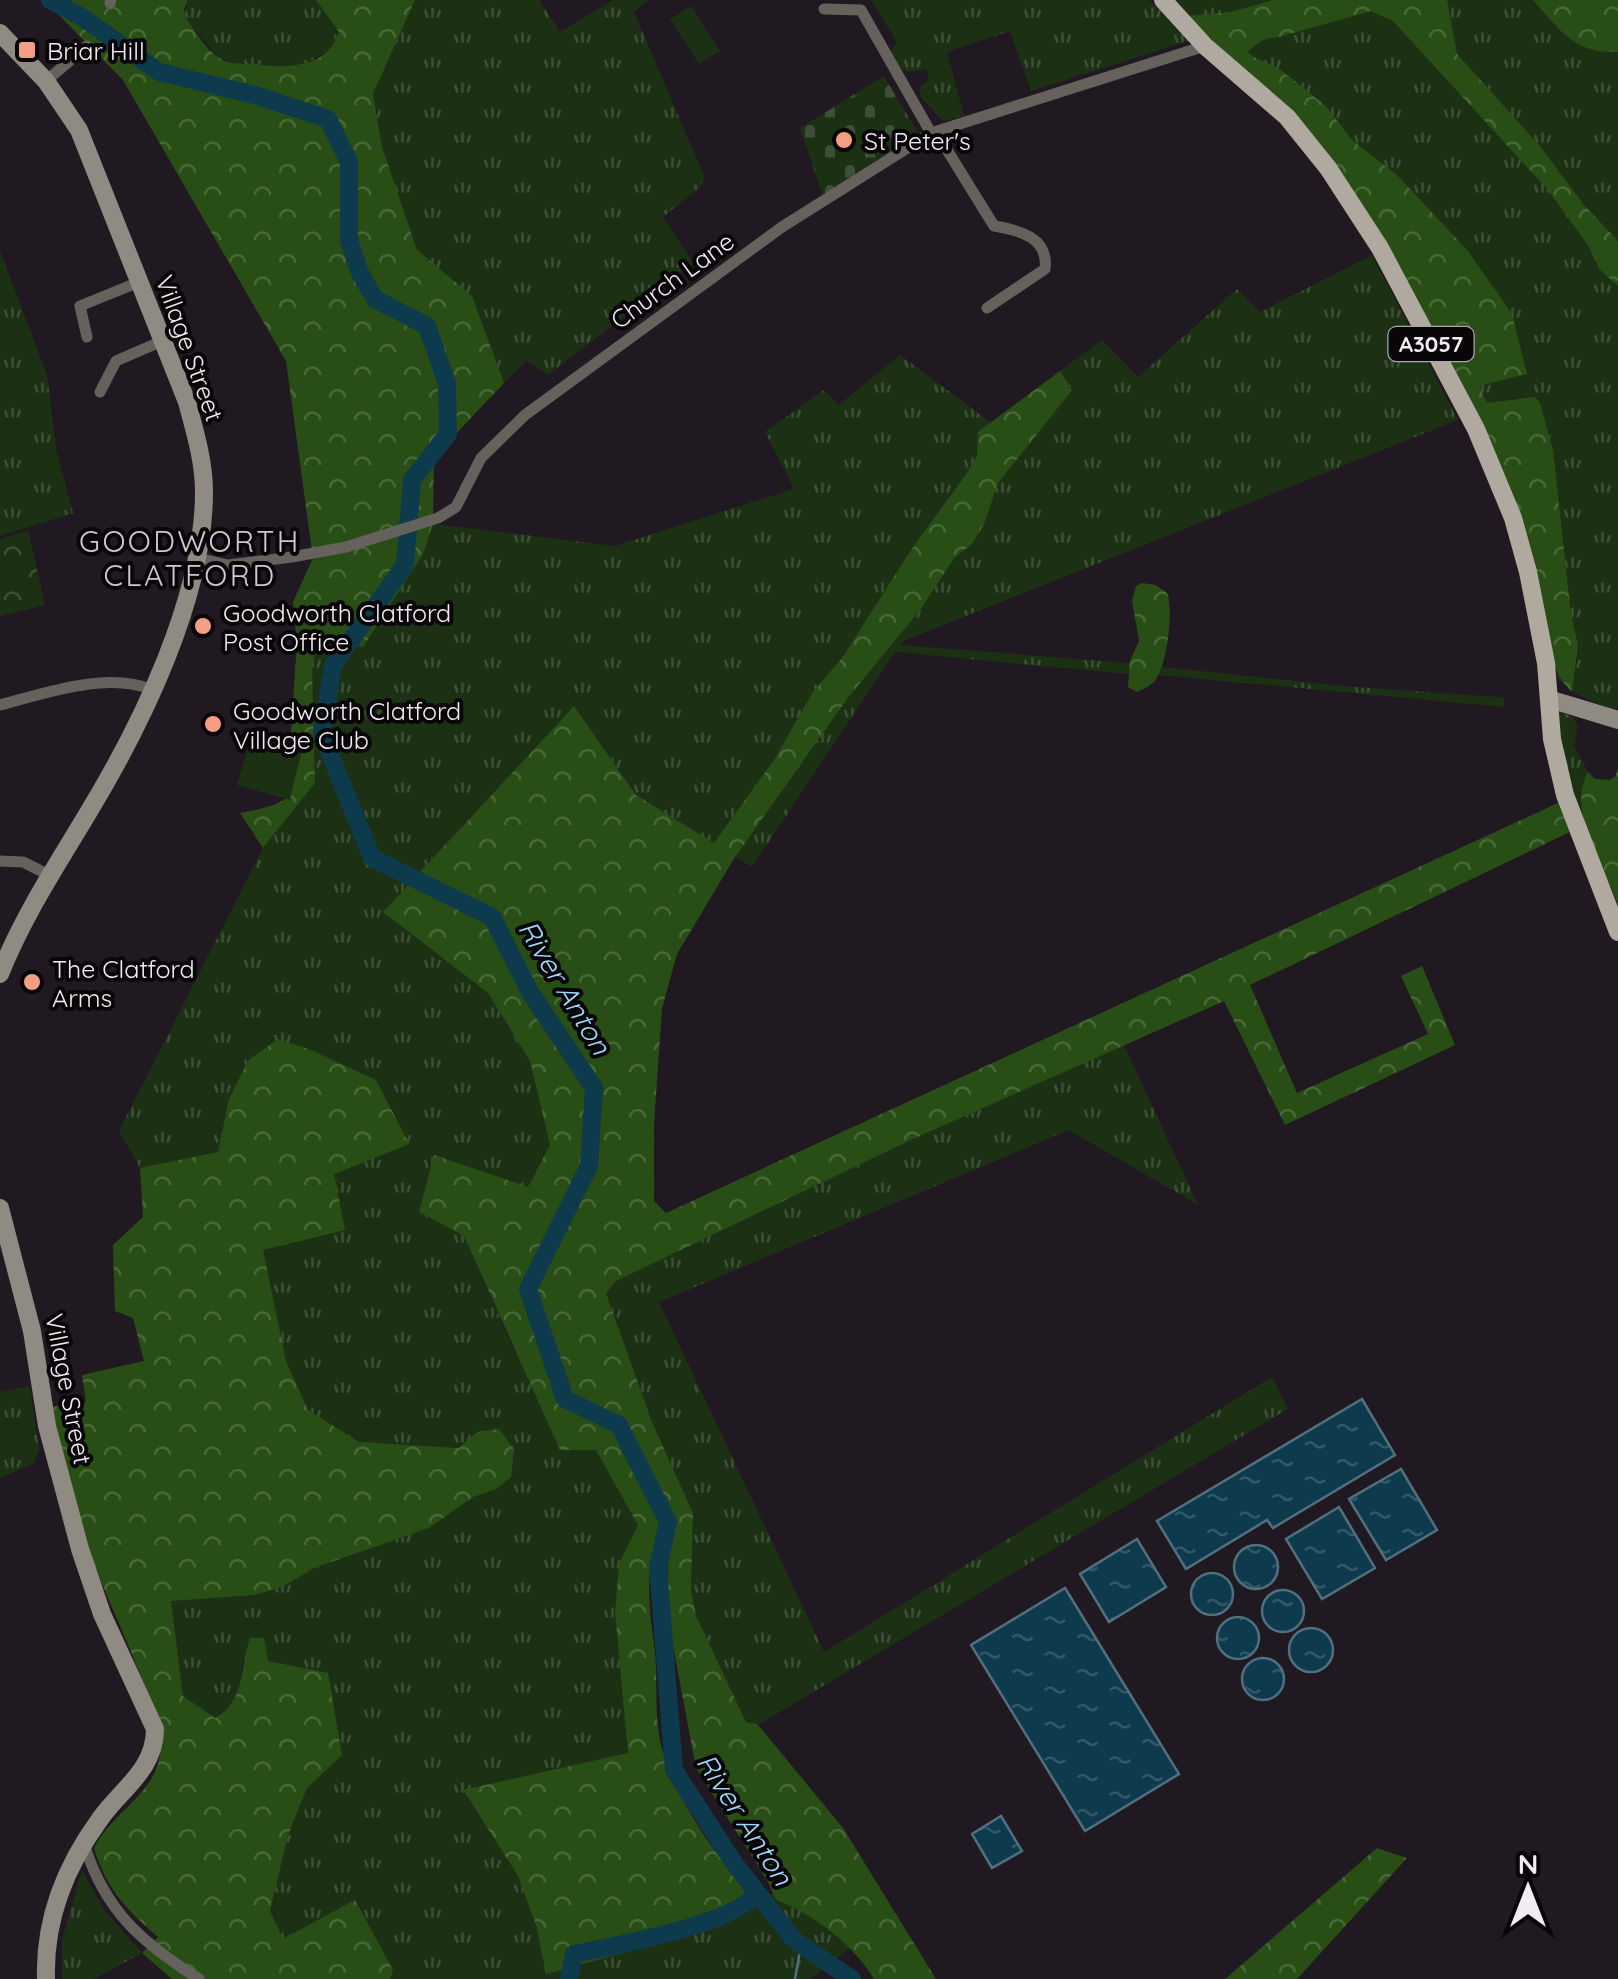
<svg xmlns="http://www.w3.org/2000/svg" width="1618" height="1979" font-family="Quicksand,sans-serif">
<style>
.grass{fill:url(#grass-tufts)}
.forest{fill:url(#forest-crowns)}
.cemetery{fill:url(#cemetery-stones)}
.park{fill:url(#park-crowns)}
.garden{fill:#1c3113}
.water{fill:url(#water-ripples);stroke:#526f7e;stroke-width:2.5}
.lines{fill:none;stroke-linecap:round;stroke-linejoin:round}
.stream{stroke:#526f7e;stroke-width:2.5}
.river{stroke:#0e3a4d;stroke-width:18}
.street{stroke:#65625d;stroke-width:11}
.secondary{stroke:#8f8a82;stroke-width:18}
.primary{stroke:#afa99f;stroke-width:18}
.poi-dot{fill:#f49e86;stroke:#090609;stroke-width:4}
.labels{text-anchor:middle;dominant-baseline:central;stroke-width:8;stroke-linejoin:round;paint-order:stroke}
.shield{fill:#090609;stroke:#aca7ac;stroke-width:2.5}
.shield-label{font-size:22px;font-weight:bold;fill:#f2ecf2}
.poi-label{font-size:25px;fill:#f2ecf2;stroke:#090609;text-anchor:start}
.street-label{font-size:25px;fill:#f2ecf2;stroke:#090609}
.water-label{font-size:28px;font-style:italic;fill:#9dd9f8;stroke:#090609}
.quarter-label{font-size:30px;letter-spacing:2.5px;fill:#d1c6d1;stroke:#090609}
</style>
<defs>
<pattern id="grass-tufts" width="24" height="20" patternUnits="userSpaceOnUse" patternTransform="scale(2.5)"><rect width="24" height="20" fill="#1c3113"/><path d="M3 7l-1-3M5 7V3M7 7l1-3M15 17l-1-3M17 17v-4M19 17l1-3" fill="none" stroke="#3d4f36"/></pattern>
<pattern id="forest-crowns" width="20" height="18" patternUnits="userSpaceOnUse" patternTransform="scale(2.5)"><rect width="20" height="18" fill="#284e16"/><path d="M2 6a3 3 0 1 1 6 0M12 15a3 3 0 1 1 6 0" fill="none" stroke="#486838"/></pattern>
<pattern id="cemetery-stones" width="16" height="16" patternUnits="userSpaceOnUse" patternTransform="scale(2.5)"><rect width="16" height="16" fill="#1c3113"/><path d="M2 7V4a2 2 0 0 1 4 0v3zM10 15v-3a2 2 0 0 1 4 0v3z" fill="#3d4f36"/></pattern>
<pattern id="park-crowns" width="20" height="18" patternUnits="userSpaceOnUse" patternTransform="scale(2.5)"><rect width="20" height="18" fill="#1c3113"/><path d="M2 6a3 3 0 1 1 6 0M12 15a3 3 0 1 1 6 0" fill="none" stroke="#3d4f36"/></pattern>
<pattern id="water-ripples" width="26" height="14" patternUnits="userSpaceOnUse" patternTransform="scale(2.5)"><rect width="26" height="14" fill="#0e3a4d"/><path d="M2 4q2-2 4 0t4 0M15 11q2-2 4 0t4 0" fill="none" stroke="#325767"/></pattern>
</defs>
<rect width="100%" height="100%" fill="#211921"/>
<path class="grass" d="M188 0H316L339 32 332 48 304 65 262 67 235 64 218 57 184 17Z
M415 0H539L560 32 613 0H648L634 12 705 178 699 188 663 217 693 263 548 375 526 361 504 383 471 296 417 250 382 147 373 94Z
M871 0H1149L1191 40 1031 91 1010 31 947 52 964 116 943 121 920 96 921 85 929 80 926 68C906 75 901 72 890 53L897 42Z
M1175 0H1618V709C1594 705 1576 695 1558 679L1551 611 1483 420 1260 79 1216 43Z
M0 251 47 375 56 449 73 513 0 536Z
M1372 255 1458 420 903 641 900 645 1116 662 1130 664 1129 674 895 652 752 867 636 795 574 706 383 912 488 993 530 1061 550 1145 528 1187 419 1212 464 1236 514 1350 596 1450 639 1525 619 1564 615 1612 629 1753 463 1791 518 1876 536 1925 546 1974 716 1928 773 1893 776 1900 805 1911 850 1948 810 1979H390L393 1969 282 1939 270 1911 288 1835 307 1787 342 1754 243 1659C240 1684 239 1705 215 1718L183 1696 171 1601 255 1595 282 1587 314 1568 429 1528 473 1497 496 1489 477 1432 460 1448 360 1443 308 1410 286 1361 262 1249 333 1174 376 1080 343 1067 229 1099 218 1152 140 1168 119 1131 263 848 315 783 312 663 320 638 423 554 433 524 615 546 794 489 765 432 824 390 839 405 900 355 990 422 1010 464 1071 390 1060 371 1102 340 1138 377 1237 289 1260 312Z
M1161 667 1354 687 1499 697 1504 698V707L1158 675Z
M1560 712 1571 716 1578 725 1574 746 1588 772C1573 800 1589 833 1600 860L1595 862 1566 784 1557 713Z
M1124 1045 1198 1205 1069 1130 659 1302 824 1652 1272 1377 1288 1409 758 1725 746 1722 696 1616 691 1590 693 1513 652 1422 606 1292 616 1281 913 1139Z
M30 1386 39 1450 33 1464 0 1478V1392Z
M82 1870 104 1910 142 1953 94 1979H62V1940Z"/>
<path class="forest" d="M44 0H188L184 9 185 17C195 30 205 50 221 59 231 65 240 63 252 64 284 68 327 70 339 32L316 0H415L373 94 382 147 417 250 472 296 504 383 434 457 433 524 423 554 363 647 320 639 312 663 315 783 263 848 240 813C295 802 288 802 302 750L290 746 297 643 293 602 313 558 286 361 123 80Z
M1273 0H1447L1457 54 1539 145 1584 205 1618 241V286L1600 270 1588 245 1548 190 1393 21 1371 11 1279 37C1265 38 1258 41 1248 52L1257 59 1277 67 1326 106 1352 140 1397 175 1468 251 1512 314 1527 374 1479 386 1487 403 1535 397 1540 403 1553 450 1571 615 1578 645 1572 692C1544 665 1549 630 1541 594 1536 573 1530 552 1524 531L1312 135 1187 16 1231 12Z
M1533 0H1618V52C1574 54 1560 30 1533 0Z
M1060 371 1072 390 998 483 984 524 972 544 955 557 920 610 847 699 735 857 677 954 662 1008 654 1124V1201L666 1213 1558 803 1570 832 1250 985 1297 1093 1428 1034 1401 976 1422 966 1455 1045 1285 1125 1224 1001 913 1139 616 1281 606 1293 652 1422 693 1513 691 1590 696 1616 746 1722 758 1725 843 1828 936 1979H874C854 1945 812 1913 776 1900L768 1882 696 1768 667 1614 668 1562 651 1560C647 1590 650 1615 654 1644 659 1678 653 1712 661 1745 678 1807 717 1854 755 1904L716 1928 546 1974 536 1925 518 1876 463 1790 628 1753 615 1612 619 1564 638 1525 596 1450H560L464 1236 419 1212 434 1155 528 1187 550 1145 530 1061 488 993 383 912 574 706 636 795 714 843 774 760 813 692 842 658 911 550 967 473 977 456 978 432Z
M1142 583 1156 585 1167 593C1174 611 1167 662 1156 679 1151 686 1144 689 1137 692L1128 687 1130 661 1139 641 1132 601 1136 586Z
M1618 767V904C1604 867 1566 811 1588 772L1595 779 1609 780 1615 777Z
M278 1039 311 1050 376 1080 409 1144 334 1174 345 1230 263 1250 286 1361 308 1410 359 1442 459 1448 477 1432 499 1429 514 1449 511 1477 496 1489 473 1497 429 1528 314 1568 282 1587 255 1595 171 1601 183 1696 215 1718C245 1702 240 1667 250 1638H264L268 1661 328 1673 342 1755 307 1788 288 1835 270 1911 283 1939 355 1900 393 1970 390 1979H172L142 1953 158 1937C127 1910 106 1889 94 1848 109 1817 148 1797 158 1764 171 1722 106 1602 91 1555 74 1507 64 1456 51 1407L86 1402 82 1375 144 1361 133 1318 115 1311 113 1245 143 1217 140 1168 218 1152 229 1099 248 1061Z
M1377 1848 1407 1858 1297 1979H1225Z"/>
<path class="cemetery" d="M884 76 919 135 823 196 800 128Z"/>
<path class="park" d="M28 530 45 605 0 616V539Z"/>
<path class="garden" d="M691 6 720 51 699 64 670 19Z
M252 736 301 750 290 800 237 785Z"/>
<path class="water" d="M1362 1399 1395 1455 1273 1528 1267 1520 1186 1569 1157 1521Z
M1401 1469 1437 1530 1386 1560 1349 1499Z
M1339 1507 1375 1568 1322 1599 1286 1539Z
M1137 1539 1166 1587 1109 1622 1080 1574Z
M1234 1567a22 22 0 1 1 44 0a22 22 0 1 1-44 0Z
M1191 1594a21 21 0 1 1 42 0a21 21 0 1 1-42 0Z
M1065 1588 1179 1774 1085 1831 971 1645Z
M1262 1611a21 21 0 1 1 42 0a21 21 0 1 1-42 0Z
M1217 1638a21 21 0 1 1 42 0a21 21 0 1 1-42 0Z
M1289 1650a22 22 0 1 1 44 0a22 22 0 1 1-44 0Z
M1242 1679a21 21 0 1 1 42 0a21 21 0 1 1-42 0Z
M1001 1816 1022 1851 992 1868 972 1834Z"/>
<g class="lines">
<path class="stream" d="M795 1979 801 1945"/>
<path class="river" d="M50 0 82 17 159 72 255 95 328 119 349 162V240L360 273 375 299 427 326 447 384 448 434 412 480 405 565 333 665 322 734 372 858 492 917 530 992 594 1088 589 1166 528 1289 565 1399 619 1425 668 1522 658 1567 674 1770 734 1863 794 1940 852 1979
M569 1979 574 1954C610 1947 742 1922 756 1892"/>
<path class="street" d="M110 3 111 0
M824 9 861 10 931 133
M46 81 87 46
M936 132 994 226C1020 230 1049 238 1045 269L987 308
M87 337 80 306 139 282
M100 392 116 361 162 341
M198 558 228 565 292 557 346 547 438 518 456 507 481 458 525 415 782 227 931 133 1205 46
M0 705C46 693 107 671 153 690
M0 861 23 862 49 875
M84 1844C105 1911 141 1942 199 1979"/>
<path class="secondary" d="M0 33 46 81 79 130 187 402C195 432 204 461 204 492 204 597 142 724 88 813 57 865 23 916 0 974
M1549 699 1618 720
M0 1208 32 1331 47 1426 80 1549 102 1614 155 1729C155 1770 121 1789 100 1819 65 1867 44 1919 46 1979"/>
<path class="primary" d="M1163 0 1205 46 1287 117 1328 168 1380 248 1476 429 1513 518 1528 572 1546 663 1552 739 1565 795 1618 932"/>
</g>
<g class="poi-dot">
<rect x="17" y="40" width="20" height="20" rx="5"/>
<circle cx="844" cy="140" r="10"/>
<circle cx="203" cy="626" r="10"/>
<circle cx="213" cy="724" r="10"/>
<circle cx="32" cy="982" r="10"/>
</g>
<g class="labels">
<rect class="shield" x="1388.5" y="327" width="85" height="34" rx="8"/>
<g class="shield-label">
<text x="1431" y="344">A3057</text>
</g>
<g class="poi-label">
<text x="47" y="50">Briar Hill</text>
<text x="864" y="140">St Peter's</text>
<text x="223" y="612">Goodworth Clatford<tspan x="223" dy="29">Post Office</tspan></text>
<text x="233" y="710">Goodworth Clatford<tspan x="233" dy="29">Village Club</tspan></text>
<text x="52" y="968">The Clatford<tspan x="52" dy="29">Arms</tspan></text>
</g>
<g class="street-label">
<text transform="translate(672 280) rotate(-36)">Church Lane</text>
<text transform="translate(190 348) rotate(70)">Village Street</text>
<text transform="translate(69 1389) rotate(79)">Village Street</text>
</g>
<g class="water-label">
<text transform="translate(565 987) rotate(59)">River Anton</text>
<text transform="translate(745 1819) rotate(57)">River Anton</text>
</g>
<g class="quarter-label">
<text x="190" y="541">GOODWORTH<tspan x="190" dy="34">CLATFORD</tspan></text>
</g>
</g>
<g transform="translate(1528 1889)" stroke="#090609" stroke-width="8" paint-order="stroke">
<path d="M0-8L18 38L0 25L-18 38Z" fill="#f2ecf2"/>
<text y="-15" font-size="28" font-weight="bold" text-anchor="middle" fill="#f2ecf2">N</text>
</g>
</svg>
